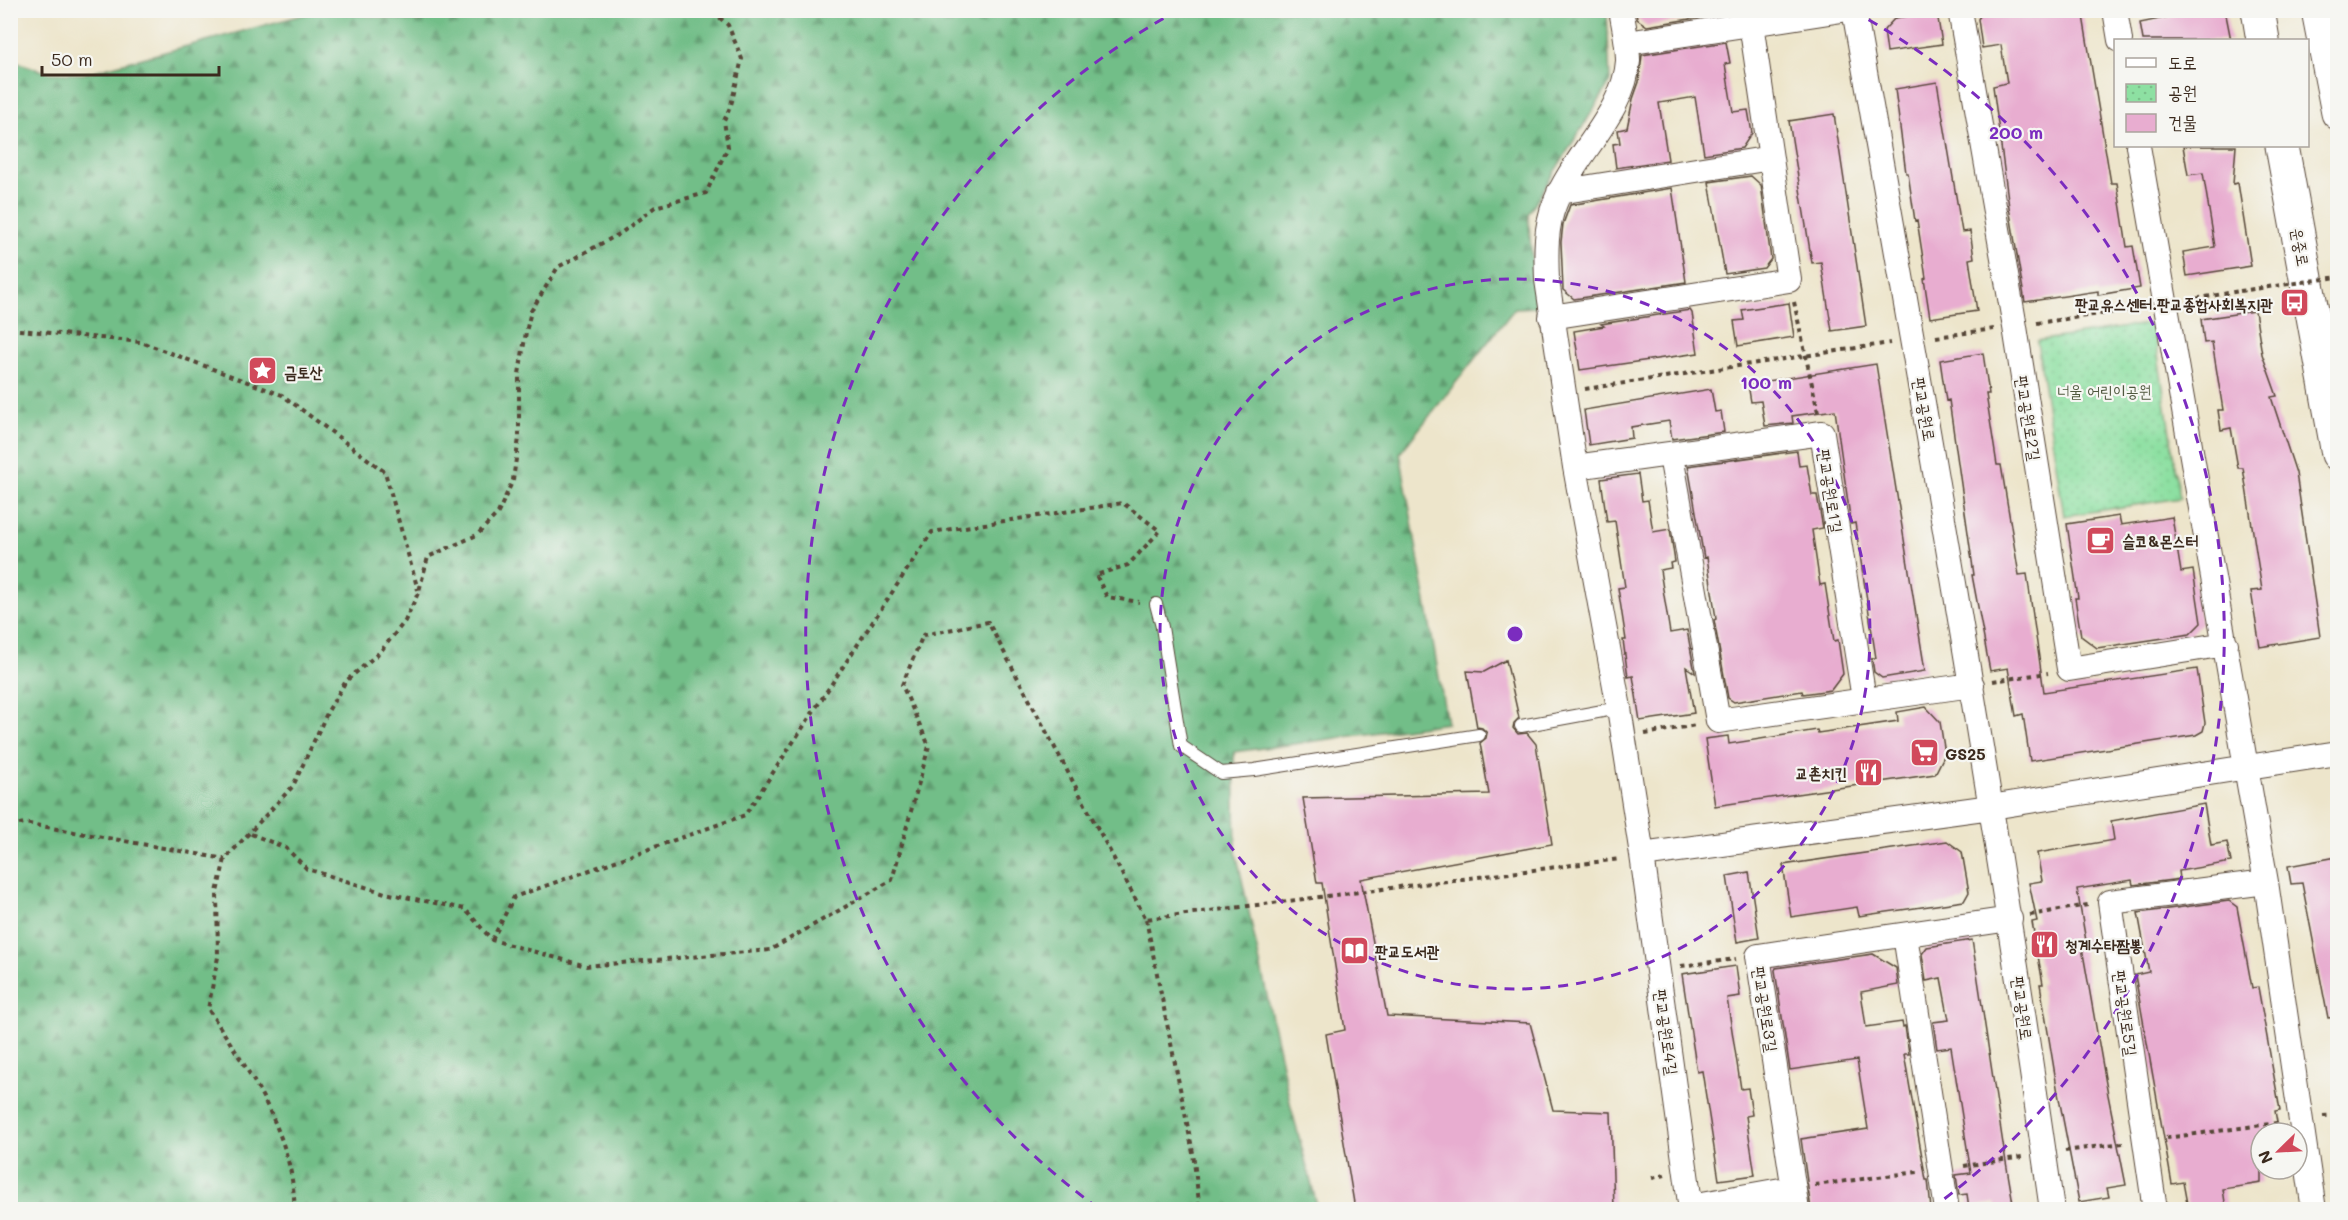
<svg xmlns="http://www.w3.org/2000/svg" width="2348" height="1220" font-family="Mali,'Poor Story',sans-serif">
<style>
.forest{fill:url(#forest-firs);stroke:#567453;stroke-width:1.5}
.park{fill:url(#park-dots);stroke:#648560;stroke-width:1.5}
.building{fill:#e8add0}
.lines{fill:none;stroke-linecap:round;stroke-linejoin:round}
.service-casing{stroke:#564638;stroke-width:14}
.minor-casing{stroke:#564638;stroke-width:26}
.secondary-casing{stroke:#564638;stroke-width:35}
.path{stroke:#564638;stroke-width:4;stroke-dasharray:4.5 4.5;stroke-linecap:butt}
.service{stroke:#fff;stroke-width:12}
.minor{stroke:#fff;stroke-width:24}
.secondary{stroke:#fff;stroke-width:33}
.path-bridge{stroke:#564638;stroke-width:4;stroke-dasharray:4.5 4.5;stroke-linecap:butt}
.ring{fill:none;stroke:#7b2cbf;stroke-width:3;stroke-dasharray:10 8}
.labels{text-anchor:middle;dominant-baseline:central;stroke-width:4.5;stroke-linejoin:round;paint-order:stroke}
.street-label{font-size:16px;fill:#3b2a1e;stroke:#f6f6f2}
.poi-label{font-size:16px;font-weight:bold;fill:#3b2a1e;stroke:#f6f6f2;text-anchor:start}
.park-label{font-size:16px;fill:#50583f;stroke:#f6f6f2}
.centre{fill:#7b2cbf;stroke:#f6f6f2;stroke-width:3}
.ring-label{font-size:18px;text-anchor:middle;font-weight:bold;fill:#7b2cbf;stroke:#f6f6f2;stroke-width:4.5;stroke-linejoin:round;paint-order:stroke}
</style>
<defs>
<pattern id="forest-firs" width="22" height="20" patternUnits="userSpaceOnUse" patternTransform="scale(1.5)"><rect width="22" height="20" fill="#72be88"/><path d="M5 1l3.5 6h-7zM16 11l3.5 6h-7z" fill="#5f9b6f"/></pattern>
<pattern id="park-dots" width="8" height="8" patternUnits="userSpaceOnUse" patternTransform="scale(1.5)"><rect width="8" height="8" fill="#8de0a2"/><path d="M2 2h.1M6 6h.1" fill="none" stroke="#7bc08b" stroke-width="1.8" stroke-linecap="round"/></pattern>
</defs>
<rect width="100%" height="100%" fill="#f6f6f2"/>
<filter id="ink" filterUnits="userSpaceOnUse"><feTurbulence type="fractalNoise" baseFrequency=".0167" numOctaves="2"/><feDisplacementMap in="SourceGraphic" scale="12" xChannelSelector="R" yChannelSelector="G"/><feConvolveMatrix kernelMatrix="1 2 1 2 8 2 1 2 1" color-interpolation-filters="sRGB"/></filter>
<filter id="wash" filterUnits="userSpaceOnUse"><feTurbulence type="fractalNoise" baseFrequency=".008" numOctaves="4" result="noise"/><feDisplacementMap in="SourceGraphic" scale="24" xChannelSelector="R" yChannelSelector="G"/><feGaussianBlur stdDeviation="1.35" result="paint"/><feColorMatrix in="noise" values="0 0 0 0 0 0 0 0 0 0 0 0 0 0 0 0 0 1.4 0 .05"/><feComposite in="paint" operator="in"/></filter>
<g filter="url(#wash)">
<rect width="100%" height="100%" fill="#ede5cb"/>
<path class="forest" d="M321 10 418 22 460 10 1607 11 1610 83 1528 214 1536 307 1515 308 1400 453 1447 723 1234 752 1236 852 1291 1107 1318 1209 11 1210V60L49 73 83 74Z"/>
<path class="park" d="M2153 323 2180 498 2064 516 2037 341Z"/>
<g id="blocks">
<path class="building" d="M1636 10H1720V14L1647 26 1637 19Z
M1984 10H2082L2111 183H2117L2127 247 2133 246 2140 288 2098 295V291L2025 302 2009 207 1993 86 2007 83 2001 45 1982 48 1978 19Z
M2173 10H2225L2231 40H2143L2140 23 2174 16Z
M1937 12 1942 44 1887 52 1884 30 1895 18Z
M1726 42 1730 63 1725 64 1733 112 1748 110 1752 133 1742 148 1704 154 1695 97 1659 103 1668 160 1616 168 1613 144 1620 143 1618 130 1627 128 1633 99 1639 82 1642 55Z
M1937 82 1962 232 1970 231 1974 258 1969 259 1977 311 1930 318 1924 279 1926 278 1917 220 1915 221 1908 173H1906L1895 89Z
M1834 114 1866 326 1832 331 1821 262 1812 263 1789 121Z
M2183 146H2236L2233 184 2238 183 2251 266 2187 276 2183 252 2215 247 2203 173 2188 175Z
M1751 176 1761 185 1771 259 1764 268 1725 274 1709 182Z
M1672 188 1686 282 1574 299 1563 290 1561 242 1563 224 1570 205Z
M1789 303 1794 337 1738 346 1734 321 1744 320 1742 310Z
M1690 310 1692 313 1698 353 1580 370 1574 331 1604 326 1601 324Z
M2255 311 2262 354 2277 396 2271 397 2296 473 2320 637 2260 647 2251 591 2262 590 2243 468H2238L2231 428 2221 430 2218 410H2223L2212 342 2204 343 2201 319Z
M1983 353 1989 394H1986L1997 465H2001L2019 575 2027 574 2044 692 2197 669 2205 723 2203 731 2196 735 2030 761 2023 714 2016 716 2008 668 1990 671 1972 575H1974L1949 400 1946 401 1940 360Z
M1876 364 1925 671 1882 678 1874 672 1872 658H1876L1855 523 1851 524 1835 410 1792 416 1793 423 1765 426 1761 401 1751 402 1748 384Z
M1711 389 1715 412 1721 411 1724 432 1672 439 1669 421 1631 427 1632 438 1589 445 1584 410Z
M1797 451 1799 466 1807 465 1812 495H1817L1823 528 1812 530 1820 585 1825 584 1834 641 1838 640 1843 674 1831 690 1803 694 1802 691 1734 702 1728 698 1714 620 1716 619 1707 557 1704 558 1688 466Z
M1638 474 1642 501 1648 500 1653 532 1670 529 1675 562 1670 563 1671 568 1660 570 1670 633 1687 630 1695 673 1686 667 1694 713 1640 721 1633 676 1628 677 1623 640H1626L1618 588 1625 587 1615 521 1607 522 1601 479Z
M2119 516 2121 525 2172 517 2181 572 2193 570 2201 623 2190 634 2097 648 2081 636 2075 598H2078L2067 524Z
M1506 660 1519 718 1514 723 1513 728 1518 734 1527 733 1536 744 1552 844 1361 879 1387 1016 1530 1023 1553 1110 1611 1112 1614 1209H1355L1326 1034 1345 1030 1322 883H1317L1303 798 1489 794 1480 743 1486 738 1487 733 1482 728 1477 727 1467 671 1484 672Z
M1926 707 1940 722 1945 754 1935 774 1715 806 1705 739 1728 736 1729 744 1817 730 1818 733 1898 721 1897 712Z
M2204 804 2211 845 2227 842 2231 862 2179 871 2180 879 2133 885 2132 880 2077 889 2086 941 2081 942 2108 1095 2126 1185 2107 1188 2109 1197 2079 1202 2058 1093 2040 984H2043L2032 922 2037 921 2029 883 2042 881 2037 853 2114 840 2111 821Z
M1947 841 1962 852 1969 892 1964 901 1859 916 1857 907 1791 917 1783 865Z
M2337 857V1017L2328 1018 2302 883 2291 884 2288 866Z
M1749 872 1759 938 1737 942 1727 876Z
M2229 901 2237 907 2252 988 2258 987 2280 1110 2275 1111 2279 1133H2261V1183L2223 1189 2226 1209H2188L2183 1182 2172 1184 2135 975 2149 972 2138 913Z
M1972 940 2003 1144 2014 1209H1996L1995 1203 1969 1208 1967 1194 1959 1195 1956 1175 1971 1173 1951 1047 1937 1049 1933 1022 1949 1020 1941 978 1926 981 1922 954 1927 947Z
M1873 954 1896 968 1898 985 1861 992 1866 1027 1902 1022 1903 1027 1905 1026 1909 1054H1904L1926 1180H1928L1931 1209H1811L1801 1139 1868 1129 1857 1060 1790 1070 1775 970 1776 968Z
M1736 966 1740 996 1727 998 1741 1089 1748 1088 1752 1115 1746 1116 1755 1175 1719 1180 1702 1071 1697 1072 1682 974Z"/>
</g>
</g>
<g filter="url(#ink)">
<use href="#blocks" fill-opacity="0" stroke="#564638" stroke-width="1.5"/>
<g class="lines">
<defs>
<path id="service" d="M1156 604 1162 627 1181 746 1221 773 1254 770 1479 735
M1521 726 1619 708"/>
<path id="minor" d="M1621 10C1624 27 1628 44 1628 61 1625 112 1573 156 1555 203 1545 227 1546 254 1547 280L1575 467 1619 708 1642 855 1691 1210
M1854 10C1925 409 1995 808 2052 1210
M1960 10 2015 327 2069 669 2226 644
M2115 10 2120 40
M1627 43 1842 10
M2138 146 2266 882 2314 1210
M1559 192 1771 158
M1551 317 1789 280 1749 10
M1671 456 1718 721 1972 685
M1575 467 1822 433 1864 699
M1642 855 1991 807 2338 753
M1905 935 1947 1210
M1691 1206 1793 1188
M1797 1210 1758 956 2010 919
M2155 1210 2110 902 2266 882"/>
<path id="secondary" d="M2258 10 2263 40
M2318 10 2338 113
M2282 146 2338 454"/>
</defs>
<use href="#service" class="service-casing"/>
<use href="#minor" class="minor-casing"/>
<use href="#secondary" class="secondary-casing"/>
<path class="path" d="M2188 300 2240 291
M1794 302 1818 412
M2037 323 2142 308
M10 329 141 342 282 395 385 472 418 590
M1936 337 1994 329
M1585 389 1890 343
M1993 681 2048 673
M1645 734 1696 725
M10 826 24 823 225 859
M251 834 286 848 307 869 385 893 465 909 492 940 586 966 770 950 892 880 929 746 902 685 923 635 988 622 1146 919 1620 859
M2030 915 2088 905
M1146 919 1193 1153 1200 1210
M492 940 514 897 745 815 932 532 1123 503 1160 531 1128 565 1096 575 1107 597 1139 602
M1681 966 1736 959
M2323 1116 2338 1115
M2166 1138 2277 1123
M2065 1151 2123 1143
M1964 1166 2022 1157
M1652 1178 1665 1175
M1815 1185 1918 1172
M295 1210C294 1197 293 1185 291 1173 278 1111 242 1061 208 1009L218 957 217 892 225 859 293 786 328 711 346 681 380 652 405 621 419 591 428 557 477 535 498 513 513 480 519 438V374L526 332 531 311 558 267 621 233 655 207 706 193 728 147 724 121 731 105 742 59 728 25 711 10"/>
<use href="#service" class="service"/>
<use href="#minor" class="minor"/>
<use href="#secondary" class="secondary"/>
<path class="path-bridge" d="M2240 291 2338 277"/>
</g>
</g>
<g class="ring">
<circle cx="1515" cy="634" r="355"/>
<path d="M1098 1208A709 709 0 0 1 1177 11M1853 11A709 709 0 0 1 1932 1208"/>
</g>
<defs>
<symbol id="bus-square" viewBox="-11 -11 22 22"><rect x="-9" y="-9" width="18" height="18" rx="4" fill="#d1495b" stroke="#f6f6f2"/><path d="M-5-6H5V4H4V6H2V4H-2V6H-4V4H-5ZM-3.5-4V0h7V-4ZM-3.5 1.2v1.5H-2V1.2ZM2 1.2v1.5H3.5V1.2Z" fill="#fff"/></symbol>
<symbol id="sight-square" viewBox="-11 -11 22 22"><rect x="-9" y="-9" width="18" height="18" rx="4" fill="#d1495b" stroke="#f6f6f2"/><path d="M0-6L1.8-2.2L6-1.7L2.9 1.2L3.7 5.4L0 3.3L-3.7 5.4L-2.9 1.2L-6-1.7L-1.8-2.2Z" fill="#fff"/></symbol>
<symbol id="cafe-square" viewBox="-11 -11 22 22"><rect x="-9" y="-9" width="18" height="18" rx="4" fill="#d1495b" stroke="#f6f6f2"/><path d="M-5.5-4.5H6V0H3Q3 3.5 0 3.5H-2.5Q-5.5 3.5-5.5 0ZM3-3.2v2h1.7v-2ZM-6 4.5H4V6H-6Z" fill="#fff"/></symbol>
<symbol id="supermarket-square" viewBox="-11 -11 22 22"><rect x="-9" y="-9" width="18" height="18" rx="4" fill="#d1495b" stroke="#f6f6f2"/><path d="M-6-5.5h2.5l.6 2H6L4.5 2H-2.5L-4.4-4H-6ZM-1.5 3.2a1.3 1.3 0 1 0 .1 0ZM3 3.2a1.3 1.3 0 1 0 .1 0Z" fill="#fff"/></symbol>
<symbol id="restaurant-square" viewBox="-11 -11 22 22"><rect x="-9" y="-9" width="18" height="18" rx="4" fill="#d1495b" stroke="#f6f6f2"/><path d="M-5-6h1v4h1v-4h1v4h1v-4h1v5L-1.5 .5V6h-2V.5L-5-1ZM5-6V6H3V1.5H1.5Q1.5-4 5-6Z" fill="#fff"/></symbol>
<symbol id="library-square" viewBox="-11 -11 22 22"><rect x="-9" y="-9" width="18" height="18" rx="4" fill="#d1495b" stroke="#f6f6f2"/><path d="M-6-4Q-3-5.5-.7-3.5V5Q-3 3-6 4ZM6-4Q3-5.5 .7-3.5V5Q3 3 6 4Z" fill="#fff"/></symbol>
</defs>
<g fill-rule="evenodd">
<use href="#bus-square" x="2278" y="286" width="33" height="33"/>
<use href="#sight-square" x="246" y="354" width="33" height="33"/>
<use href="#cafe-square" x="2084" y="524" width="33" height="33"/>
<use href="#supermarket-square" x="1908" y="736" width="33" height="33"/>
<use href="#restaurant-square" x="1852" y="756" width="33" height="33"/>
<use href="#restaurant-square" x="2028" y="928" width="33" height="33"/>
<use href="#library-square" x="1338" y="934" width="33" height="33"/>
</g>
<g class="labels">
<g class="street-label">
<text transform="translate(2301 247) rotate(80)">운중로</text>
<text transform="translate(1925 409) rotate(80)">판교공원로</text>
<text transform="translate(2029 418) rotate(81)">판교공원로2길</text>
<text transform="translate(1831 491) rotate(81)">판교공원로1길</text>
<text transform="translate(2023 1008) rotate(82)">판교공원로</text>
<text transform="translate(1766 1009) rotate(81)">판교공원로3길</text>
<text transform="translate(2126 1013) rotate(82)">판교공원로5길</text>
<text transform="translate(1667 1032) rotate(82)">판교공원로4길</text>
</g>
<g class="poi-label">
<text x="2273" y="303" text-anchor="end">판교유스센터.판교종합사회복지관</text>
<text x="284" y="371">금토산</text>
<text x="2122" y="540">슬코&amp;몬스터</text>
<text x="1945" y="753">GS25</text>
<text x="1847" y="772" text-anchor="end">교촌치킨</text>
<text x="2065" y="944">청계수타짬뽕</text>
<text x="1375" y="950">판교도서관</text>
</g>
<g class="park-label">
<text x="2104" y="390">너울 어린이공원</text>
</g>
</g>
<circle cx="1515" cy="634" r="9" class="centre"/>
<g class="ring-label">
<text x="2016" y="139">200 m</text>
<text x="1766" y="389">100 m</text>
</g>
<rect width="2348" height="1220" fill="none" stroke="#f6f6f2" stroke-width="36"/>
<rect x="2114" y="39" width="195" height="108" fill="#f6f6f2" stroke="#aba49d" stroke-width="1.5"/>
<rect x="2126" y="58" width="30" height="9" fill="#ffffff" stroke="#aba49d" stroke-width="1.5"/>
<text x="2168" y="69" font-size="18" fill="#3b2a1e">도로</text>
<rect x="2126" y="84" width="30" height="18" fill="url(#park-dots)" stroke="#aba49d" stroke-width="1.5"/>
<text x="2168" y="99" font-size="18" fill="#3b2a1e">공원</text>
<rect x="2126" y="114" width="30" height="18" fill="#e8add0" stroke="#aba49d" stroke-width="1.5"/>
<text x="2168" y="129" font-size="18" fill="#3b2a1e">건물</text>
<g transform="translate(2279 1151) rotate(246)"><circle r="28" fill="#f6f6f2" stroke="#aba49d" stroke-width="1.5"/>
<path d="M0-4.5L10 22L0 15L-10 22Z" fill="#d1495b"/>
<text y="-9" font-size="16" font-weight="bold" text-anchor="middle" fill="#3b2a1e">N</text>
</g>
<path d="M42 66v9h177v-9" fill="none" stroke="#3b2a1e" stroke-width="3"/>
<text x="51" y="66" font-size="18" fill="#3b2a1e" stroke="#f6f6f2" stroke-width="4.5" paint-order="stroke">50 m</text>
</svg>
